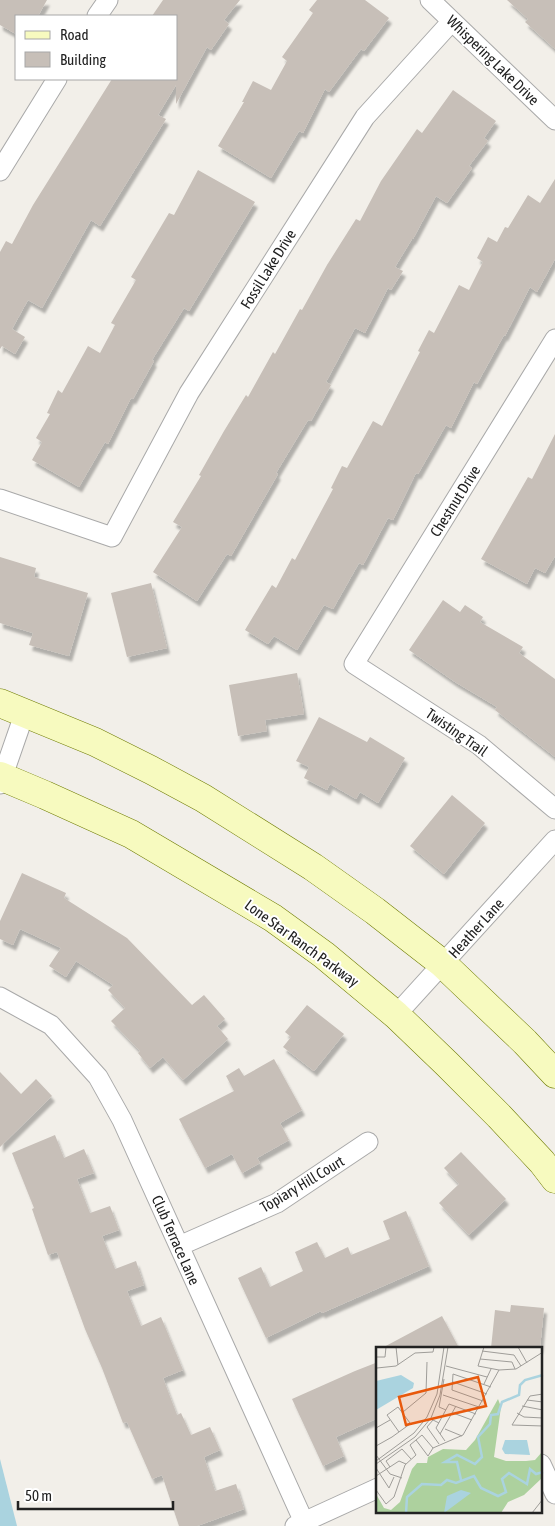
<svg xmlns="http://www.w3.org/2000/svg" width="555" height="1526" font-family="'Asap Condensed',sans-serif">
<style>
.water{fill:#aad3df}
.building{fill:#c7bfb8;filter:url(#shadow)}
.lines{fill:none;stroke-linecap:round;stroke-linejoin:round}
.minor-casing{stroke:#a9a9a9;stroke-width:21}
.secondary-casing{stroke:#707d05;stroke-width:29}
.minor{stroke:#fff;stroke-width:19}
.secondary{stroke:#f7fabf;stroke-width:28}
.labels{text-anchor:middle;dominant-baseline:central;stroke-width:4;stroke-linejoin:round;paint-order:stroke}
.street-label{font-size:15px;fill:#222;stroke:#fff}
.inset-river{fill:none;stroke:#aad3df;stroke-width:2.5}
.inset-road{fill:none;stroke:#9f9d99;stroke-width:1}
.view{fill:#e8590c;fill-opacity:0.15;stroke:#e8590c;stroke-width:2.5}
.inset-edge{fill:none;stroke:#222;stroke-width:2.5}
</style>
<defs>
<filter id="shadow"><feDropShadow dx="3" dy="5.5" stdDeviation="1" flood-color="#0004"/></filter>
</defs>
<rect width="100%" height="100%" fill="#f2efe9"/>
<path class="water" d="M0 1459 17 1526H0Z"/>
<path class="building" d="M0 0H47L38 16H16V34L0 25Z
M163 0H240L224 20 229 24 211 50 207 47 176 104V85L158 115 166 119 100 226 91 220 42 308 28 300 12 329 25 337 15 354 2 346 0 349V252L6 241 12 244 33 205 112 79H176V16H152Z
M317 0H365L389 18 364 51 361 49 329 92 325 89 303 133 299 131 271 178 218 146 244 102H242L253 81 271 90 287 61 282 57 313 13 309 10Z
M507 0H555V49L525 22 528 19Z
M453 90 496 121 484 138 488 141 469 166 472 168 447 203 436 196 413 239H412L395 267 403 271 391 290 388 288 365 333 355 328 326 382 331 385 311 421 308 420 276 473 278 474 231 556 227 554 197 601 153 572 182 527 173 522 201 476 199 475 224 431 246 395 248 397 273 352 275 354 300 309 302 310 327 265 356 219 360 221 381 181 417 129 422 133Z
M198 170 255 202 189 311 184 308 152 360 154 361 133 399 131 398 108 444 105 442 79 487 32 460 42 442 36 438 50 414 47 413 58 390 62 393 88 346 100 353 115 325 111 323 136 280 131 277 169 213 174 215Z
M555 179V259L537 292 530 287 505 336 504 335 477 384 474 382 451 428 446 425 418 474 416 473 393 520 388 518 363 565 359 563 333 609 324 605 297 650 274 636 268 644 245 630 272 585 276 588 292 558 295 560 333 489 331 488 342 466 347 468 373 421 382 426 420 352 418 351 429 330 434 333 459 285 469 290 483 262 477 258 488 237 497 242 505 227 508 228 528 195 540 203Z
M555 434V556L545 573 535 568 527 584 481 559 528 477 532 479Z
M0 557 36 568 34 577 88 593 69 656 29 645 33 633 0 623Z
M151 583 167 648 127 657 111 593Z
M443 600 460 612 465 605 483 617 480 622 523 647 519 653 555 679V757L495 710 497 707 455 682 409 650Z
M297 673 304 714 265 720 267 731 238 736 229 685Z
M319 717 367 742 370 737 405 758 378 803 360 792 356 799 330 784 327 790 304 778 309 767 296 761Z
M452 795 485 823 444 874 410 846Z
M22 873 66 893 64 898 127 938 192 1005 204 995 225 1019 217 1026 228 1039 183 1080 163 1057 150 1068 138 1053 140 1051 111 1021 125 1008 108 990 113 985 76 961 66 977 49 966 61 948 20 929 13 945 0 939V921Z
M307 1005 344 1034 314 1071 283 1047 291 1037 285 1032Z
M274 1059 302 1110 280 1123 289 1140 257 1158 260 1163 242 1173 232 1154 205 1168 179 1119 234 1091 226 1076 239 1068 244 1076Z
M0 1072 21 1094 36 1079 52 1096 0 1147Z
M55 1135 64 1158 84 1149 94 1173 77 1179 90 1213 110 1206 119 1230 102 1236 115 1269 136 1261 144 1285 127 1291 141 1326 161 1317 183 1370 163 1378 177 1415 181 1413 191 1435 210 1427 220 1450 204 1457 215 1491 236 1484 244 1509 197 1526H179L162 1475 152 1479 127 1422 123 1423 102 1368 85 1329 57 1252 48 1255 32 1209 34 1208 12 1153Z
M461 1152 506 1199 469 1235 439 1203 459 1184 444 1168Z
M406 1211 429 1266 322 1313 321 1311 266 1338 238 1278 261 1267 270 1287 303 1271 295 1252 317 1242 325 1258 348 1247 351 1255 390 1239 383 1221Z
M511 1305 544 1308 540 1348H491L495 1310 510 1312Z
M442 1316 459 1348H382Z
M378 1362V1418L336 1437 344 1456 323 1466 292 1399 355 1371Z"/>
<g class="lines">
<defs>
<path id="minor" d="M430 0 555 120
M97 16 108 0
M0 171 57 79
M555 339 354 664 479 745 555 809
M0 499 112 537 189 393 365 117 452 21
M0 784 25 712
M0 997 51 1025 98 1077 122 1120 304 1522
M396 1015 555 840
M179 1246 277 1203 368 1142
M541 1464 555 1494
M295 1526 378 1488"/>
<path id="secondary" d="M0 703 95 742 151 770 203 798 313 867 375 911 443 964 525 1042 555 1074
M0 776 45 795 131 834 273 918 324 955 396 1015 447 1064 499 1116 542 1162 555 1179"/>
</defs>
<use href="#minor" class="minor-casing"/>
<use href="#secondary" class="secondary-casing"/>
<use href="#minor" class="minor"/>
<use href="#secondary" class="secondary"/>
</g>
<g class="labels">
<g class="street-label">
<text transform="translate(493 60) rotate(44)">Whispering Lake Drive</text>
<text transform="translate(268 269) rotate(-58)">Fossil Lake Drive</text>
<text transform="translate(455 501) rotate(-58)">Chestnut Drive</text>
<text transform="translate(457 732) rotate(35)">Twisting Trail</text>
<text transform="translate(476 928) rotate(-48)">Heather Lane</text>
<text transform="translate(302 943) rotate(36)">Lone Star Ranch Parkway</text>
<text transform="translate(302 1184) rotate(-31)">Topiary Hill Court</text>
<text transform="translate(176 1240) rotate(66)">Club Terrace Lane</text>
</g>
</g>
<g transform="translate(376 1347)">
<rect width="166" height="166" fill="#f2efe9"/>
<path d="M122 52 125 60 118 110 130 114H150L159 113 166 105V131L148 148 132 155 125 166H0V147L8 161 15 163 24 155 36 122 41 116H51L52 110 67 102 90 103 99 93Z" fill="#add19e"/>
<path d="M25 28 38 36 37 41 0 63V34ZM129 93H151L154 108 129 107 126 102ZM85 143 95 146 68 166 71 149Z" fill="#aad3df"/>
<path class="inset-river" d="M85 133 81 115H69L81 108 99 117 106 110 102 90 114 77 115 68 122 67 126 55 143 48 144 38 149 33 167 28M30 166 31 150 46 137 65 138 71 133 80 136 98 129 105 141 122 149 130 145 126 132 133 126 151 137 154 122 160 127 167 125"/>
<path class="inset-road" d="M20 0 22 18M108 0 102 19 123 23 140 22 167 5M142 0 151 16M106 4 138 8 145 19M0 10H9L10 0M104 12 136 15 139 22M70 19 111 30M1 21 20 19 39 6 57 5 58 0M68 32 63 60 70 63M77 35 111 47M108 37 115 22M167 47 154 49 136 78 167 79M67 48 103 60M151 53 167 55M107 54 76 43 77 27 115 40M146 59 167 63M27 65 50 46 51 15M77 66 96 73M141 66 148 70 167 71M0 81 14 73M69 82 86 89M64 87 80 59M40 93 52 109 57 101M69 94 60 81 73 57 100 67M63 97 51 80 57 73 63 76M0 99 16 90 34 77V76L22 60 11 68 23 85M57 101 87 88 123 23M0 108 14 127 26 131M0 114 38 86 51 70 61 47 68 0M0 117 39 90 55 71 64 48 72 0M14 120 10 114 26 102 35 112M0 121 13 141 18 130M0 129 23 114 30 117M0 143 10 157 18 150 29 118 40 108 34 98 46 88 57 101M156 166 167 152"/>
<path class="view" d="M102 30 110 59 30 78 23 50Z"/>
<rect width="166" height="166" class="inset-edge"/>
</g>
<rect x="15" y="15" width="162" height="65" fill="#ffffff" stroke="#a7a7a7"/>
<rect x="25" y="31" width="25" height="8" fill="#f7fabf" stroke="#a7a7a7"/>
<text x="60" y="40" font-size="15" fill="#222222">Road</text>
<rect x="25" y="52" width="25" height="15" fill="#c7bfb8" stroke="#a7a7a7"/>
<text x="60" y="65" font-size="15" fill="#222222">Building</text>
<path d="M18 1501v8h155v-8" fill="none" stroke="#222222" stroke-width="2.5"/>
<text x="25" y="1501" font-size="15" fill="#222222" stroke="#ffffff" stroke-width="4" paint-order="stroke">50 m</text>
</svg>
